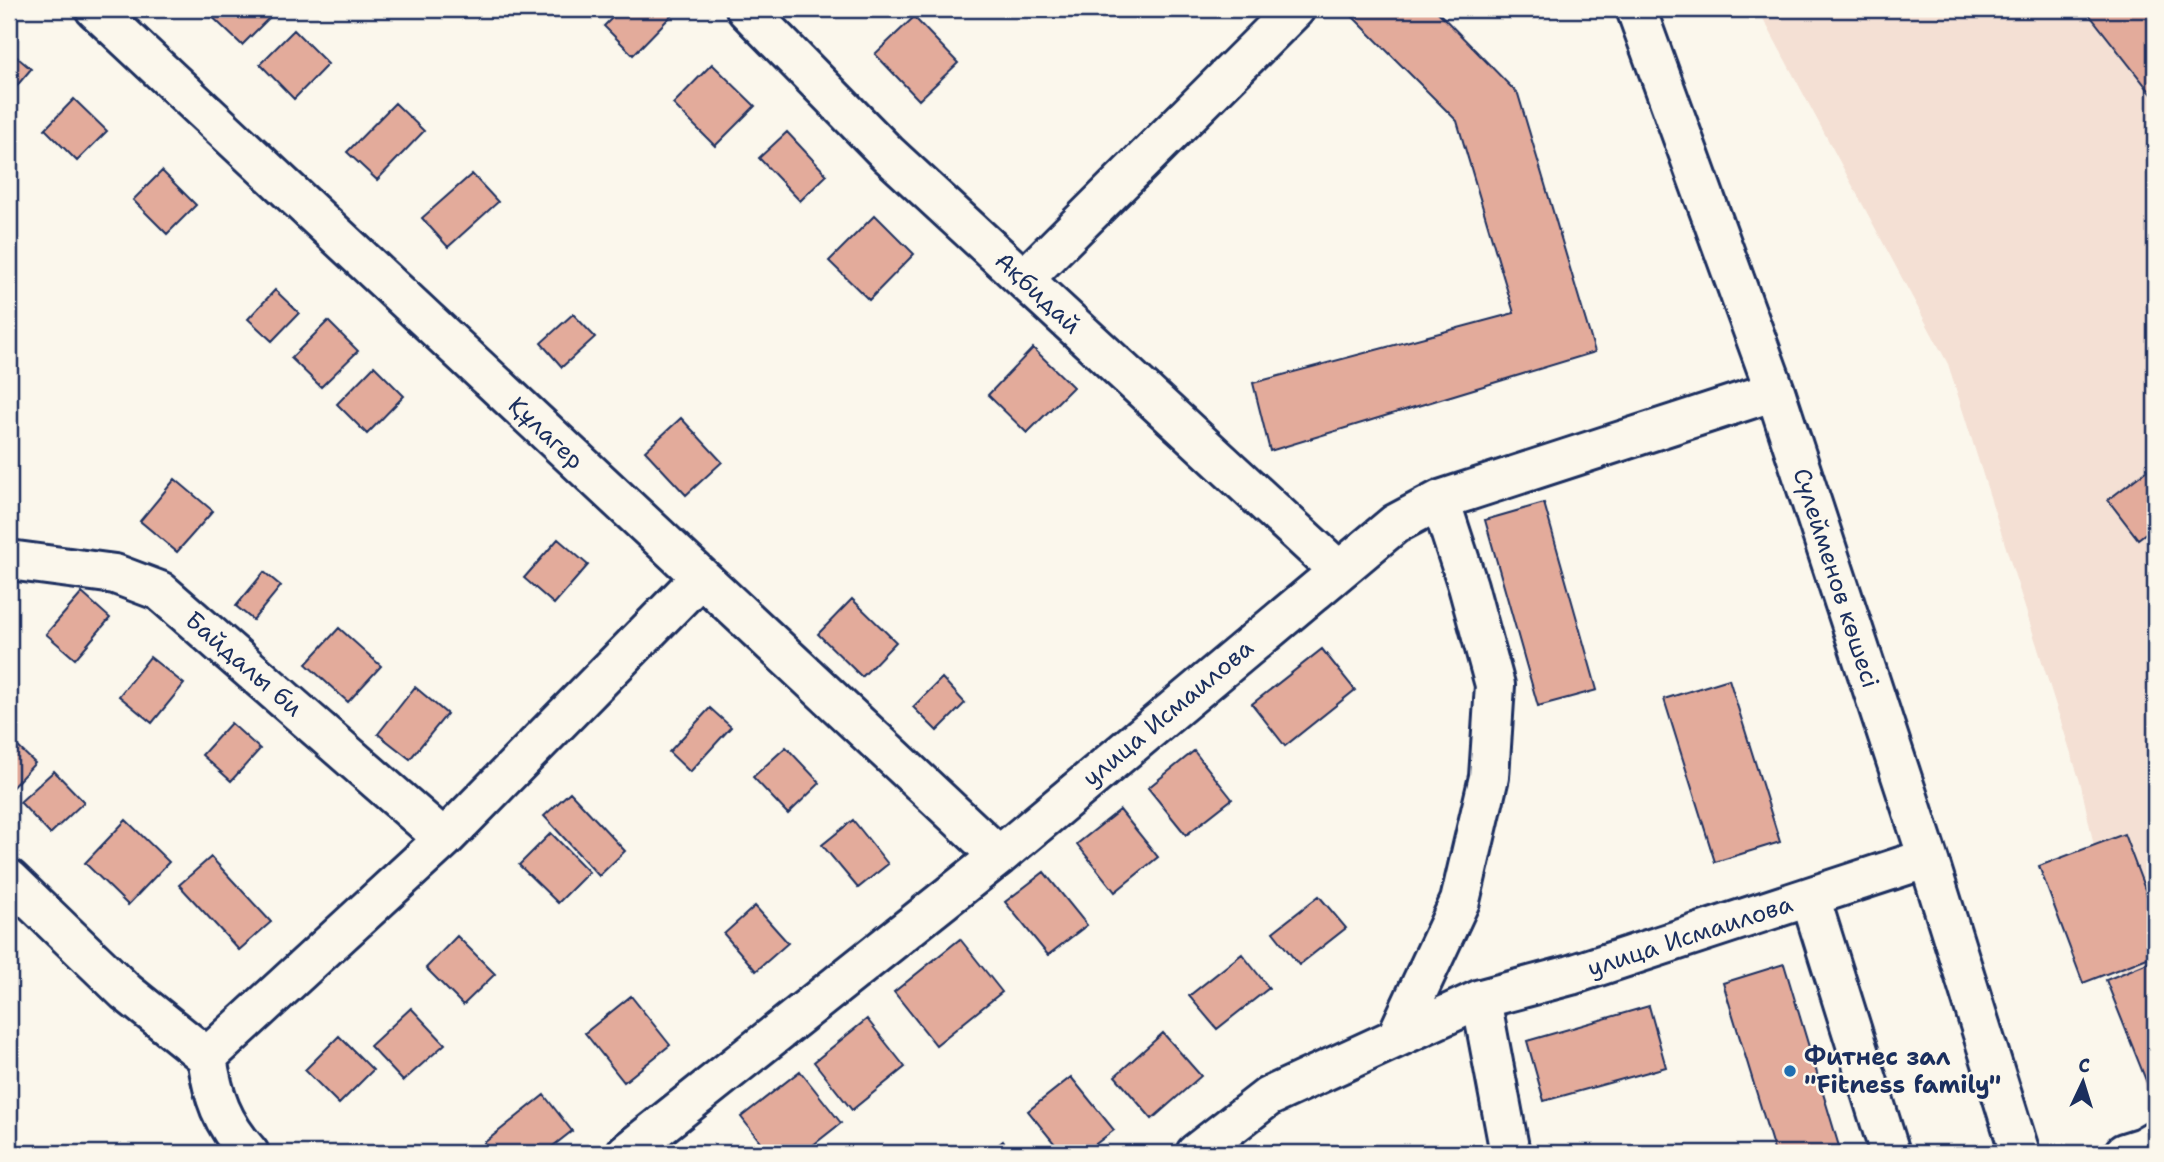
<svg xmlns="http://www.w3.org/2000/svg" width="2164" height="1162" font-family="'Shantell Sans',sans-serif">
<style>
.built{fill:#f4e0d4}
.building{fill:#e3ab9b;stroke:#1b2f5e;stroke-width:2}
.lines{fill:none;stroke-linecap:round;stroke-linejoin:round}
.minor-casing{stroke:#1b2f5e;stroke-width:44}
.minor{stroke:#fbf7ec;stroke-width:38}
.poi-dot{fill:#1f6fb2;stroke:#fbf7ec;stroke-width:2.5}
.labels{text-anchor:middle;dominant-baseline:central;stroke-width:5;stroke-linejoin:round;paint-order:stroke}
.street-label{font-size:24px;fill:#1b2f5e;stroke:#fbf7ec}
.poi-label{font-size:24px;font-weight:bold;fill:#1b2f5e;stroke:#fbf7ec;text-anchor:start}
</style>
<rect width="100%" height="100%" fill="#fbf7ec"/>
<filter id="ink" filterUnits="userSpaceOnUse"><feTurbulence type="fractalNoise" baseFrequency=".0143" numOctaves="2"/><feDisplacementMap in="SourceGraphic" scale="14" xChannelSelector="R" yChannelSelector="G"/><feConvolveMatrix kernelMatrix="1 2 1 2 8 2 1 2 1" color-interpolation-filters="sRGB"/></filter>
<g filter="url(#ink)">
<path class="built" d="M1758 9H2155V1133L2081 785 1948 364Z"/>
<path class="building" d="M259 9 269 18 242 45 205 10Z
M621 9H663L671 16 633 55 604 26Z
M1351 9H1435L1518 94 1595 352 1270 451 1253 383 1514 313 1457 121 1348 12Z
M2085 9H2155V98Z
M914 17 958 63 919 100 875 54Z
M294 30 328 64 294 99 260 64Z
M12 53 31 69 9 95V56Z
M712 64 755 106 715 146 673 104Z
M74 99 107 131 77 161 45 129Z
M395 103 424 131 377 180 347 152Z
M787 132 827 175 800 201 759 158Z
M162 171 196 205 167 234 133 200Z
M472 174 498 202 448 247 422 218Z
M875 215 914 254 869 300 829 261Z
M275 290 299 313 272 341 248 319Z
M573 314 595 337 562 367 541 343Z
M328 321 358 351 321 387 291 358Z
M1033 348 1073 387 1027 433 988 395Z
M374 366 404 396 367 434 337 404Z
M681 418 722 462 686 495 645 451Z
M2155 464V526L2138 539 2108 500Z
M175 479 213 511 177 552 140 521Z
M1544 503 1597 690 1538 706 1485 520Z
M558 539 588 565 554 604 524 578Z
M264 572 281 586 253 620 236 606Z
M82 593 110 618 75 659 46 634Z
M852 599 896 642 862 677 818 634Z
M339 628 381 666 348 702 306 664Z
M1322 649 1355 690 1285 746 1252 704Z
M150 657 184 684 152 723 119 696Z
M942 678 965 703 937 731 913 707Z
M1729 679 1780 842 1715 862 1664 699Z
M415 687 447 714 410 759 378 734Z
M710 708 731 727 690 772 669 752Z
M231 723 260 749 231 781 202 755Z
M12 741 35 763 9 791V745Z
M786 747 820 783 788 814 753 777Z
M1194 751 1232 799 1186 835 1148 788Z
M54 771 84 802 50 834 20 802Z
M570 792 625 851 599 876 544 816Z
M1120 810 1158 857 1115 892 1077 844Z
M126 820 169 862 128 905 85 863Z
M853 820 888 864 858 888 822 845Z
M551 833 589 872 558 903 519 865Z
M2124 834 2155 916V955L2083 983 2039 866Z
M211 857 271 922 239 950 179 885Z
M1044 872 1087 925 1048 955 1005 902Z
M1319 896 1346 928 1299 965 1273 932Z
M755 906 788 943 756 971 724 934Z
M457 936 495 974 463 1005 426 968Z
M960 939 1002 992 936 1045 894 992Z
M1242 954 1269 988 1217 1029 1189 996Z
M2155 960V1103L2106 980Z
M1784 964 1841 1153H1775L1723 983Z
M631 996 670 1045 624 1082 585 1033Z
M1649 1006 1666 1067 1544 1101 1527 1041Z
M411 1008 445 1044 403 1081 370 1046Z
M867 1019 905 1067 852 1110 814 1062Z
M1163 1033 1201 1076 1152 1119 1115 1076Z
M339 1036 373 1070 339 1104 305 1070Z
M800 1071 841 1123 803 1153H769L741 1117Z
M1071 1077 1114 1130 1084 1153H1062L1028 1111Z
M544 1095 572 1131 544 1153H492L484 1143Z
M1003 1141 1012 1153H988Z"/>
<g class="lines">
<defs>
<path id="minor" d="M95 9 999 856
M746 9 888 154 1338 570
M1636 9 1775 391 1928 858 2020 1153
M1024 279 1295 9
M9 560 115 574 160 591 444 839
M9 879 126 992 207 1057
M1810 897 1890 1153
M1481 999 1510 1153
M1396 1038 1460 901 1489 777 1495 685 1468 586 1440 500
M249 1153C222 1123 213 1097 207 1057L444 839 700 578
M626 1153 999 856 1395 524 1440 500 1775 391
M1196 1153 1268 1097 1481 999 1571 975 1928 858
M2124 1153 2143 1147 2155 1140"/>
</defs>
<use href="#minor" class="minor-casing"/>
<use href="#minor" class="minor"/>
</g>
</g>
<circle class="poi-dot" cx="1790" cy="1071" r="7"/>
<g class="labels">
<g class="street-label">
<text transform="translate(1038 293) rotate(43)">Ақбидай</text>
<text transform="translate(546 433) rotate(43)">Құлагер</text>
<text transform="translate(1836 578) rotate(72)">Сүлейменов көшесі</text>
<text transform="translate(244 664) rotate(41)">Байдалы би</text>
<text transform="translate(1168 713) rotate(-40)">улица Исмаилова</text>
<text transform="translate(1690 936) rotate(-18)">улица Исмаилова</text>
</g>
<g class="poi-label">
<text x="1804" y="1057">Фитнес зал<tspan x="1804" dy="28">"Fitness family"</tspan></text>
</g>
</g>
<rect width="2164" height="1162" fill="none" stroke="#fbf7ec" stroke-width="35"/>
<rect x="18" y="18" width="2129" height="1127" fill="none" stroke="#1b2f5e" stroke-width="2.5" filter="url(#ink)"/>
<g transform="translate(2083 1082) rotate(4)" stroke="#fbf7ec" stroke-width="5" paint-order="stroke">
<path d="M0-5L12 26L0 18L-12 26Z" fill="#1b2f5e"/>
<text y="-10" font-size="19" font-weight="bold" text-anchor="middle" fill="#1b2f5e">С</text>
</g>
</svg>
